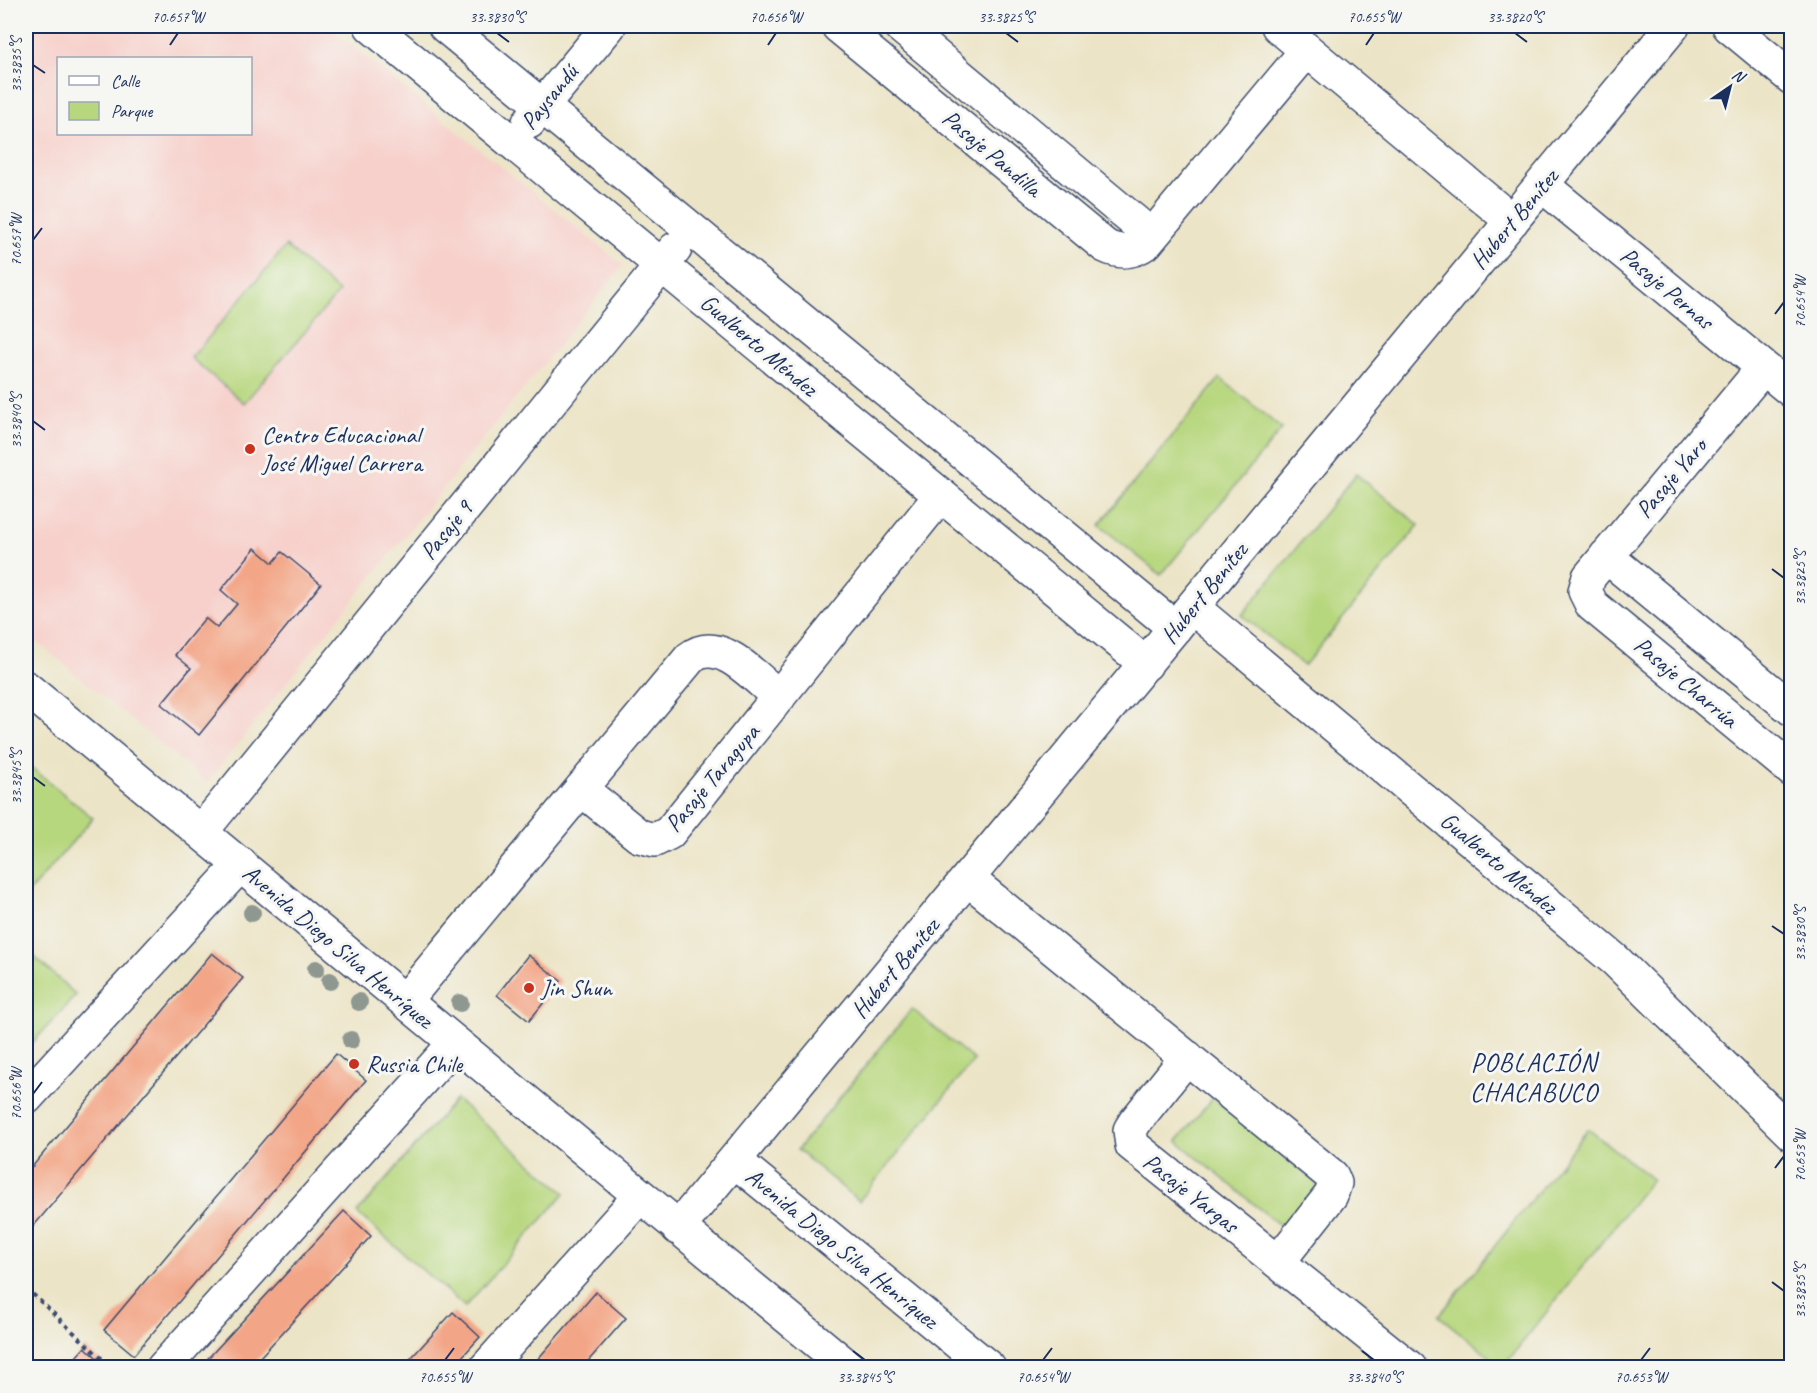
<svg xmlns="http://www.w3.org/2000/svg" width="1817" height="1393" font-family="Caveat,sans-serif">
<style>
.built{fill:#f7d0cb;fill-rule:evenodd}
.green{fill:#b7d77e;stroke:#69836e;stroke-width:1.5}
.building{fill:#f3a687}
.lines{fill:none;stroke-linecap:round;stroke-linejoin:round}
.minor-casing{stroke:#3a4a6e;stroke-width:36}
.path{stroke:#3a4a6e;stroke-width:4;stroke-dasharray:4.5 4.5;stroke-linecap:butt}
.minor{stroke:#fff;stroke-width:33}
.tree{fill:#8e9891}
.ticks{fill:none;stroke:#1b2f5e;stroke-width:2}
.poi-dot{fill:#c8321e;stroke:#f6f6f2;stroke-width:2}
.labels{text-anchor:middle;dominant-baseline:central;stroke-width:6;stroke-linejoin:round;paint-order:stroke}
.street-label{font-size:24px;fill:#1b2f5e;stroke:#f6f6f2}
.poi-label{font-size:24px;fill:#1b2f5e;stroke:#f6f6f2;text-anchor:start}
.neighbourhood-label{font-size:26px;letter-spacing:1.5px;fill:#1b2f5e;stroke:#f6f6f2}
.neatline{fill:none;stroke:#1b2f5e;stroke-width:2}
.ticks-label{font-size:15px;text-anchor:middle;fill:#1b2f5e}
</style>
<rect width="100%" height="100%" fill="#f6f6f2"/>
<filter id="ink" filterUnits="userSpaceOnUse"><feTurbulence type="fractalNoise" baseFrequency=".0167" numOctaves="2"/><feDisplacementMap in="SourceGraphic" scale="12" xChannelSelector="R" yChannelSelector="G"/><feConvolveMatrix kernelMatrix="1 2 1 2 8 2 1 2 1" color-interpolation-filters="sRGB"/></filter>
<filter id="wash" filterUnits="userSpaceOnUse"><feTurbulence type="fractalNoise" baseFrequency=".008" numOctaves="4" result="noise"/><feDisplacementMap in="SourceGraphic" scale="24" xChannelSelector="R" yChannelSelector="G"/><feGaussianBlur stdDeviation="1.35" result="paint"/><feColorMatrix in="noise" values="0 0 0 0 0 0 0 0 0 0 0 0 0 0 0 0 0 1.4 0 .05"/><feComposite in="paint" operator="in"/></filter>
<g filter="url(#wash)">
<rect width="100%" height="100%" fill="#ece4c6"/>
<path class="built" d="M26 26H327L623 265 207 782 26 633ZM58 58H250V134H58Z"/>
<path class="green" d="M286 246 339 292 244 403 191 358Z
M1220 378 1282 429 1161 575 1099 525Z
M1356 474 1419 525 1304 666 1242 615Z
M26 763 93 818 26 896Z
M26 949 76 995 26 1050Z
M912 1009 974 1060 859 1201 797 1150Z
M1213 1098 1319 1185 1283 1228 1177 1141Z
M456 1099 565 1193 465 1307 357 1213Z
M1588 1129 1652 1179 1503 1367 1439 1316Z"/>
<g id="blocks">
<path class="building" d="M255 548 273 563 282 552 321 584 199 735 161 704 191 668 175 655 205 618 217 628 237 604 221 590Z
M212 953 243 978 26 1235V1174Z
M528 955 561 981 529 1021 497 995Z
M336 1054 366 1080 134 1355 104 1330Z
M344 1211 371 1236 250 1368H199Z
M596 1292 626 1318 582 1368H530Z
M453 1312 480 1337 452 1368H402Z
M85 1347 108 1368H66Z"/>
</g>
</g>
<g filter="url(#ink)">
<use href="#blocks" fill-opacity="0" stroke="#3a4a6e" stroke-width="1.5"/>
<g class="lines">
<defs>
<path id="minor" d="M371 26 1146 664
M445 26 1175 628
M838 26 1105 246C1121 254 1133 252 1147 242L1307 50
M900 26 1152 236
M1278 26 1512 221
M1729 26 1792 78
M529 122 609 26
M1542 185 1792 391
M1763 368 1589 577 1585 591 1592 605 1792 770
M1606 556 1792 709
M1192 607 1615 960 1792 1134
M26 688 849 1368
M581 789 639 836 655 840 669 833 941 495
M201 832 675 249
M968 879 1332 1176 1335 1183 1331 1195 1278 1262
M405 1001 690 658C720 634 756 679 779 697
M1187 1057 1135 1122 1130 1130 1132 1145 1410 1368
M26 1098 241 864
M735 1161 989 1368
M678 1228 1673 26
M163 1368 455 1043
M486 1368 640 1196"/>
</defs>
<use href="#minor" class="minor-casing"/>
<path class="path" d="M26 1288 112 1368"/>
<use href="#minor" class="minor"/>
</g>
<g class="tree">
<circle cx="252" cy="913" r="9"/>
<circle cx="316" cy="969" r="9"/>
<circle cx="330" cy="981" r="9"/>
<circle cx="359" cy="1002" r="9"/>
<circle cx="460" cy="1003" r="9"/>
<circle cx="351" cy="1040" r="9"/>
</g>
</g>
<path class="ticks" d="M497 33 509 42M1006 33 1018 42M1515 33 1527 42M170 45 178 33M768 45 776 33M1366 45 1374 33M33 65 45 73M33 240 42 228M1775 314 1784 302M33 421 45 430M1772 569 1784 578M33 777 45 786M1772 926 1784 934M33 1094 42 1082M1775 1168 1784 1156M1772 1282 1784 1291M853 1351 865 1360M1362 1351 1374 1360M445 1360 454 1348M1043 1360 1052 1348M1641 1360 1650 1348"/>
<g class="poi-dot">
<circle cx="250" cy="449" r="6"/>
<circle cx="529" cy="988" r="6"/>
<circle cx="354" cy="1064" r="6"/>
</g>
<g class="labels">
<g class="street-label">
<text transform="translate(549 97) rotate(-51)">Paysandú</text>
<text transform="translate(992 153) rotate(40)">Pasaje Pandilla</text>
<text transform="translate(1514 219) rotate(-50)">Hubert Benítez</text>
<text transform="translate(1667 288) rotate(40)">Pasaje Pernas</text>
<text transform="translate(759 345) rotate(40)">Gualberto Méndez</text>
<text transform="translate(1671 478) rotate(-50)">Pasaje Yaro</text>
<text transform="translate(446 530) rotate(-51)">Pasaje 9</text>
<text transform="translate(1204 593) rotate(-51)">Hubert Benítez</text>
<text transform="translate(1686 682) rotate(40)">Pasaje Charrúa</text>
<text transform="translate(712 778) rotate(-50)">Pasaje Taragupa</text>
<text transform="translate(1499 863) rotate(40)">Gualberto Méndez</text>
<text transform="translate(338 946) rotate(40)">Avenida Diego Silva Henríquez</text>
<text transform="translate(895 968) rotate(-50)">Hubert Benítez</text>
<text transform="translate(1191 1193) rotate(38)">Pasaje Yargas</text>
<text transform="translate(842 1248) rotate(39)">Avenida Diego Silva Henríquez</text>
</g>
<g class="poi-label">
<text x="262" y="435">Centro Educacional<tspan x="262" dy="28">José Miguel Carrera</tspan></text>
<text x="541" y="988">Jin Shun</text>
<text x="366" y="1064">Russia Chile</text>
</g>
<g class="neighbourhood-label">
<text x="1534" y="1062">POBLACIÓN<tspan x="1534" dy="30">CHACABUCO</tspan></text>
</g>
</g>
<rect width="1817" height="1393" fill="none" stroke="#f6f6f2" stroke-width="66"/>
<rect x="57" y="57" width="195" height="78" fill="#f6f6f2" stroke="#9ea6b7" stroke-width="1.5"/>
<rect x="69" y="76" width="30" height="9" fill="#ffffff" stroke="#9ea6b7" stroke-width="1.5"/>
<text x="111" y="87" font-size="18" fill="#1b2f5e">Calle</text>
<rect x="69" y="102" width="30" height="18" fill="#b7d77e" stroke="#9ea6b7" stroke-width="1.5"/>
<text x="111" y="117" font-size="18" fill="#1b2f5e">Parque</text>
<g transform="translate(1730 87) rotate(35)" stroke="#f6f6f2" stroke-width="4.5" paint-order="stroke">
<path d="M0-4.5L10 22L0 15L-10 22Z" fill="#1b2f5e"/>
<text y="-9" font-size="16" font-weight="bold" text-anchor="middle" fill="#1b2f5e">N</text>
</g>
<rect x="33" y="33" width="1751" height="1327" class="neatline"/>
<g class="ticks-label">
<text x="178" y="22">70.657°W</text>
<text x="497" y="22">33.3830°S</text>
<text x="776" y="22">70.656°W</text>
<text x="1006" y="22">33.3825°S</text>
<text x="1374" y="22">70.655°W</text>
<text x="1515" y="22">33.3820°S</text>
<text transform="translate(16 65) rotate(-90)" y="5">33.3835°S</text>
<text transform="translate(16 240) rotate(-90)" y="5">70.657°W</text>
<text transform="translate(1800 302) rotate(-90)" y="5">70.654°W</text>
<text transform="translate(16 421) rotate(-90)" y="5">33.3840°S</text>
<text transform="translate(1800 578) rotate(-90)" y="5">33.3825°S</text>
<text transform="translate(16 777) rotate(-90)" y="5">33.3845°S</text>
<text transform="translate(1800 934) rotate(-90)" y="5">33.3830°S</text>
<text transform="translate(16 1094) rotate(-90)" y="5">70.656°W</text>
<text transform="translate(1800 1156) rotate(-90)" y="5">70.653°W</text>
<text transform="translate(1800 1291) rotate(-90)" y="5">33.3835°S</text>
<text x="445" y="1382">70.655°W</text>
<text x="865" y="1382">33.3845°S</text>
<text x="1043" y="1382">70.654°W</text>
<text x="1374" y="1382">33.3840°S</text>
<text x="1641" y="1382">70.653°W</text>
</g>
</svg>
